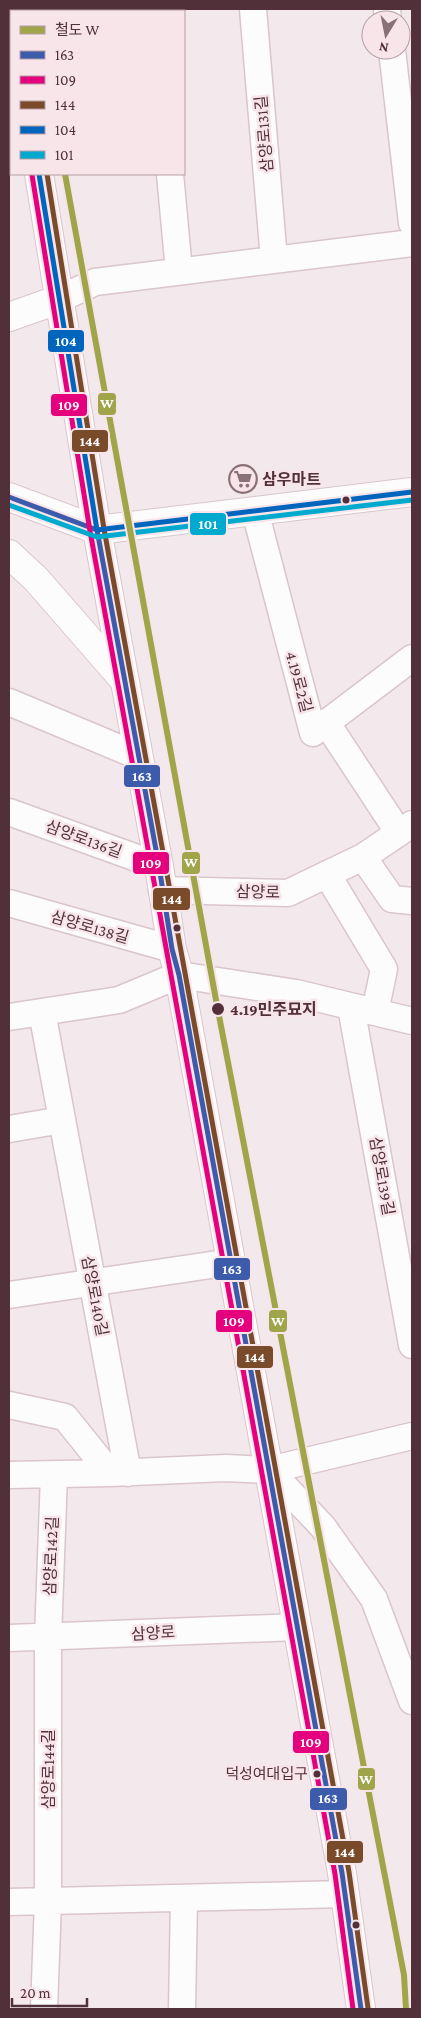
<svg xmlns="http://www.w3.org/2000/svg" width="421" height="2018" font-family="'Crimson Pro','Noto Sans KR',serif">
<style>
.lines{fill:none;stroke-linecap:round;stroke-linejoin:round}
.street-casing{stroke:#dac5cc;stroke-width:29}
.secondary-casing{stroke:#dac5cc;stroke-width:30}
.street{stroke:#fdfcfc;stroke-width:26}
.secondary{stroke:#fdfcfc;stroke-width:28}
.bus-1-casing{stroke:#f7e5ea;stroke-width:9}
.bus-2-casing{stroke:#f7e5ea;stroke-width:9}
.bus-3-casing{stroke:#f7e5ea;stroke-width:9}
.bus-4-casing{stroke:#f7e5ea;stroke-width:9}
.bus-5-casing{stroke:#f7e5ea;stroke-width:9}
.bus-1{stroke:#3d5bab;stroke-width:5}
.bus-2{stroke:#e5007d;stroke-width:5}
.bus-3{stroke:#7a4b2a;stroke-width:5}
.bus-4{stroke:#0065bd;stroke-width:5}
.bus-5{stroke:#00a9ce;stroke-width:5}
.rail-1-casing{stroke:#f7e5ea;stroke-width:10}
.rail-1{stroke:#a0a54a;stroke-width:6}
.bus-dot{fill:#51303a;stroke:#f7e5ea;stroke-width:2}
.labels{text-anchor:middle;dominant-baseline:central;stroke-width:5;stroke-linejoin:round;paint-order:stroke}
.bus-label{font-size:15px;fill:#51303a;stroke:#f7e5ea;text-anchor:end}
.street-label{font-size:16px;fill:#51303a;stroke:#f7e5ea}
.poi-label{font-size:16px;font-weight:bold;fill:#51303a;stroke:#f7e5ea;text-anchor:start}
.stop-label{font-size:16px;font-weight:bold;fill:#51303a;stroke:#f7e5ea;text-anchor:start}
.line-badge{stroke:#f7e5ea;stroke-width:2}
.badge-label{font-size:14px;text-anchor:middle;font-weight:bold;fill:#fff}
</style>
<rect width="100%" height="100%" fill="#f3e9ec"/>
<g class="lines">
<defs>
<path id="street" d="M154 9 155 11
M253 9 274 260
M387 9 388 20
M392 50 412 223
M9 140H11
M170 174 179 271
M60 299 95 282 412 243
M255 511 313 733 412 658
M9 702 138 756
M326 722 399 833
M9 812 159 866
M363 857 392 899 412 901
M327 874 384 969 375 1012
M162 890 288 893 363 857 412 824
M9 903 172 949
M351 1007 412 1345
M42 1012 128 1473
M9 1017 119 1000 179 975 296 993 412 1021
M9 1129 62 1120
M9 1295 231 1262
M9 1405 65 1417 110 1473
M269 1470 323 1527 374 1599 412 1701
M9 1475 110 1473 226 1468 269 1470 412 1436
M9 1638 297 1627
M9 1902 345 1894
M44 2009 48 1901V1638L54 1475
M182 2009 184 1898"/>
<path id="secondary" d="M13 9V11
M39 174 97 530 159 866 172 949 179 975 342 1873 361 2009
M9 317 60 299
M9 497 97 530 412 492
M9 554 36 579 124 680"/>
</defs>
<use href="#street" class="street-casing"/>
<use href="#secondary" class="secondary-casing"/>
<use href="#street" class="street"/>
<use href="#secondary" class="secondary"/>
<defs>
<path id="bus-1" d="M9 497 97 530
M97 530 159 866 172 949 179 975 342 1873 361 2009"/>
<path id="bus-2" d="M32 175 90 531 335 1874 353 2009"/>
<path id="bus-3" d="M47 174 104 529 349 1872 368 2008"/>
<path id="bus-4" d="M39 174 97 530 412 492"/>
<path id="bus-5" d="M9 505 97 537 412 500"/>
</defs>
<use href="#bus-1" class="bus-1-casing"/>
<use href="#bus-2" class="bus-2-casing"/>
<use href="#bus-3" class="bus-3-casing"/>
<use href="#bus-4" class="bus-4-casing"/>
<use href="#bus-5" class="bus-5-casing"/>
<use href="#bus-1" class="bus-1"/>
<use href="#bus-2" class="bus-2"/>
<use href="#bus-3" class="bus-3"/>
<use href="#bus-4" class="bus-4"/>
<use href="#bus-5" class="bus-5"/>
<defs>
<path id="rail-1" d="M65 174 216 1000 404 1975 406 2009"/>
</defs>
<use href="#rail-1" class="rail-1-casing"/>
<use href="#rail-1" class="rail-1"/>
</g>
<defs>
<symbol id="supermarket-ring" viewBox="-11 -11 22 22"><circle r="9.5" fill="#f7e5ea" stroke="#8a7178" stroke-width="1.5"/><path d="M-6-5.5h2.5l.6 2H6L4.5 2H-2.5L-4.4-4H-6ZM-1.5 3.2a1.3 1.3 0 1 0 .1 0ZM3 3.2a1.3 1.3 0 1 0 .1 0Z" fill="#8a7178"/></symbol>
</defs>
<g fill-rule="evenodd">
<use href="#supermarket-ring" x="227" y="463" width="32" height="32"/>
</g>
<g class="bus-dot">
<circle cx="346" cy="500" r="4.5"/>
<circle cx="177" cy="928" r="4.5"/>
<circle cx="218" cy="1009" r="7"/>
<circle cx="317" cy="1774" r="4.5"/>
<circle cx="356" cy="1925" r="4.5"/>
</g>
<g class="labels">
<g class="bus-label">
<text x="308" y="1774">덕성여대입구</text>
</g>
<g class="street-label">
<text transform="translate(264 134) rotate(-95)">삼양로131길</text>
<text transform="translate(299 682) rotate(75)">4.19로2길</text>
<text transform="translate(84 839) rotate(20)">삼양로136길</text>
<text transform="translate(258 892) rotate(1)">삼양로</text>
<text transform="translate(90 927) rotate(16)">삼양로138길</text>
<text transform="translate(382 1176) rotate(80)">삼양로139길</text>
<text transform="translate(95 1296) rotate(79)">삼양로140길</text>
<text transform="translate(51 1556) rotate(-88)">삼양로142길</text>
<text transform="translate(153 1633) rotate(-3)">삼양로</text>
<text transform="translate(48 1769) rotate(-90)">삼양로144길</text>
</g>
<g class="poi-label">
<text x="262" y="479">삼우마트</text>
</g>
<g class="stop-label">
<text x="230" y="1009">4.19민주묘지</text>
</g>
</g>
<g class="line-badge">
<rect x="47" y="329" width="38" height="24" rx="5" fill="#0065bd"/>
<rect x="97" y="392" width="20" height="24" rx="5" fill="#a0a54a"/>
<rect x="50" y="393" width="38" height="24" rx="5" fill="#e5007d"/>
<rect x="71" y="429" width="38" height="24" rx="5" fill="#7a4b2a"/>
<rect x="189" y="512" width="38" height="24" rx="5" fill="#00a9ce"/>
<rect x="123" y="764" width="38" height="24" rx="5" fill="#3d5bab"/>
<rect x="181" y="851" width="20" height="24" rx="5" fill="#a0a54a"/>
<rect x="132" y="851" width="38" height="24" rx="5" fill="#e5007d"/>
<rect x="152" y="887" width="39" height="24" rx="5" fill="#7a4b2a"/>
<rect x="213" y="1257" width="38" height="24" rx="5" fill="#3d5bab"/>
<rect x="215" y="1309" width="38" height="24" rx="5" fill="#e5007d"/>
<rect x="268" y="1309" width="20" height="24" rx="5" fill="#a0a54a"/>
<rect x="236" y="1345" width="38" height="24" rx="5" fill="#7a4b2a"/>
<rect x="292" y="1730" width="38" height="24" rx="5" fill="#e5007d"/>
<rect x="357" y="1767" width="19" height="24" rx="5" fill="#a0a54a"/>
<rect x="309" y="1787" width="39" height="24" rx="5" fill="#3d5bab"/>
<rect x="326" y="1840" width="38" height="24" rx="5" fill="#7a4b2a"/>
</g>
<g class="badge-label">
<text x="66" y="346">104</text>
<text x="107" y="408">W</text>
<text x="69" y="410">109</text>
<text x="90" y="446">144</text>
<text x="208" y="529">101</text>
<text x="142" y="781">163</text>
<text x="191" y="867">W</text>
<text x="151" y="868">109</text>
<text x="172" y="904">144</text>
<text x="232" y="1274">163</text>
<text x="234" y="1326">109</text>
<text x="278" y="1326">W</text>
<text x="255" y="1362">144</text>
<text x="311" y="1747">109</text>
<text x="366" y="1784">W</text>
<text x="328" y="1803">163</text>
<text x="345" y="1857">144</text>
</g>
<rect width="421" height="2018" fill="none" stroke="#51303a" stroke-width="20"/>
<rect x="10" y="10" width="175" height="165" fill="#f7e5ea" stroke="#b59da4"/>
<rect x="20" y="26" width="25" height="8" fill="#a0a54a" stroke="#b59da4"/>
<text x="55" y="35" font-size="15" fill="#51303a">철도 W</text>
<rect x="20" y="51" width="25" height="8" fill="#3d5bab" stroke="#b59da4"/>
<text x="55" y="60" font-size="15" fill="#51303a">163</text>
<rect x="20" y="76" width="25" height="8" fill="#e5007d" stroke="#b59da4"/>
<text x="55" y="85" font-size="15" fill="#51303a">109</text>
<rect x="20" y="101" width="25" height="8" fill="#7a4b2a" stroke="#b59da4"/>
<text x="55" y="110" font-size="15" fill="#51303a">144</text>
<rect x="20" y="126" width="25" height="8" fill="#0065bd" stroke="#b59da4"/>
<text x="55" y="135" font-size="15" fill="#51303a">104</text>
<rect x="20" y="151" width="25" height="8" fill="#00a9ce" stroke="#b59da4"/>
<text x="55" y="160" font-size="15" fill="#51303a">101</text>
<g transform="translate(386 35) rotate(190)"><circle r="24" fill="#f7e5ea" stroke="#b59da4"/>
<path d="M0-4L9 19L0 12L-9 19Z" fill="#8a7178"/>
<text y="-8" font-size="14" font-weight="bold" text-anchor="middle" fill="#51303a">N</text>
</g>
<path d="M12 1998v8h75v-8" fill="none" stroke="#51303a" stroke-width="2.5"/>
<text x="20" y="1998" font-size="15" fill="#51303a" stroke="#f7e5ea" stroke-width="4" paint-order="stroke">20 m</text>
</svg>
